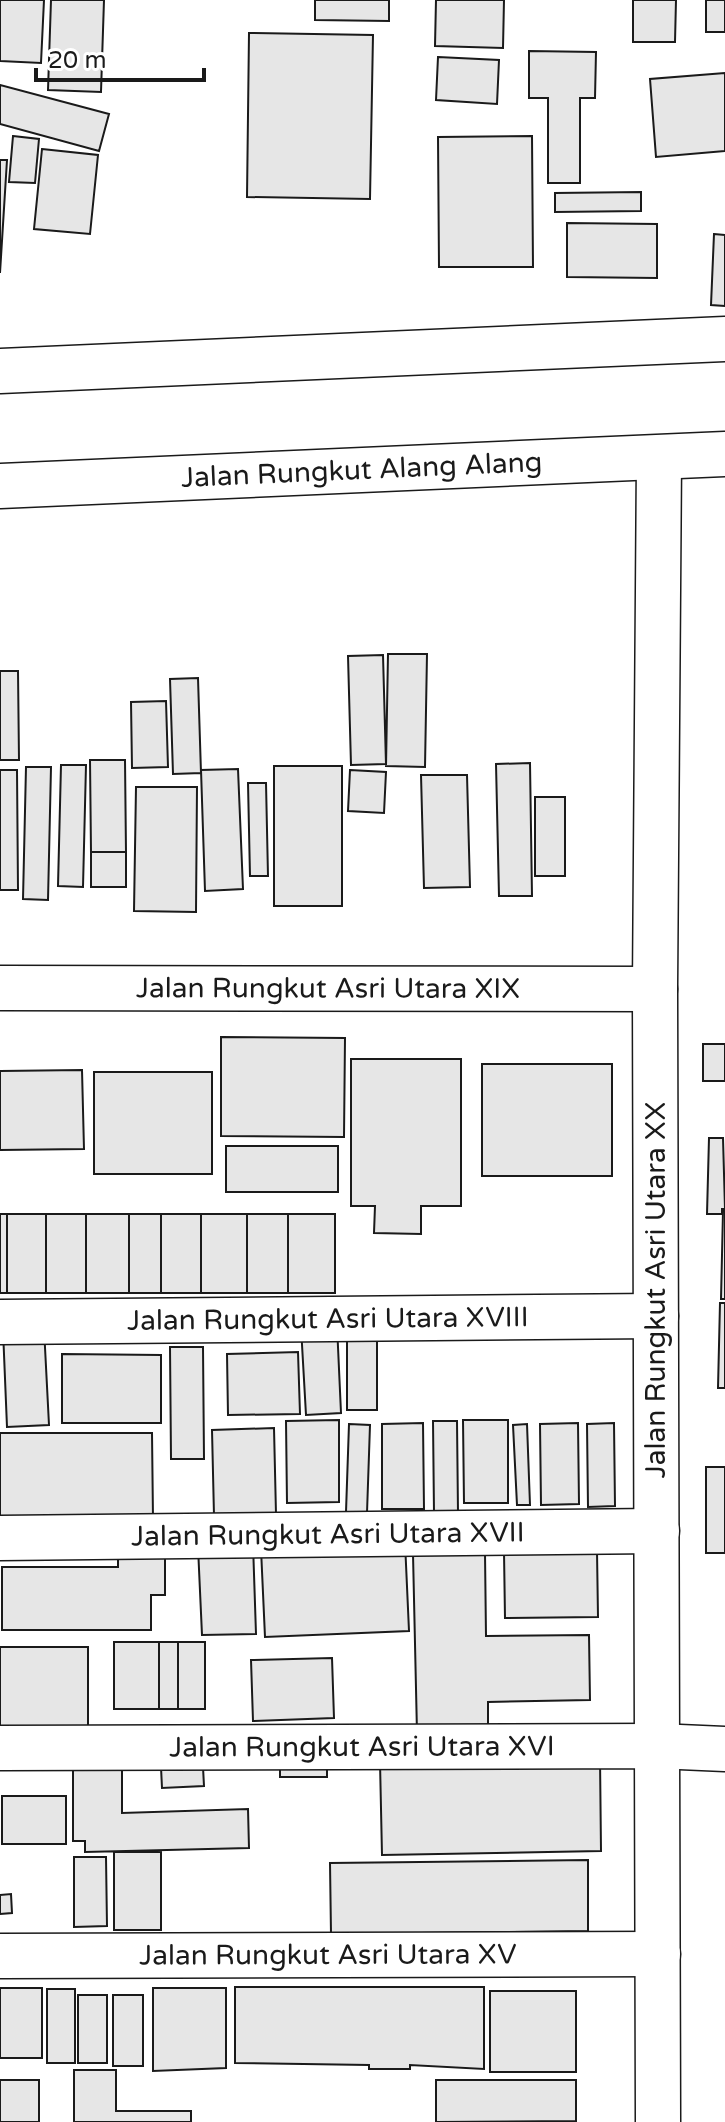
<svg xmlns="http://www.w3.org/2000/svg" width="725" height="2122" font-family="'Varela Round',sans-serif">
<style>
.building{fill:#e6e6e6;stroke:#1a1a1a;stroke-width:2}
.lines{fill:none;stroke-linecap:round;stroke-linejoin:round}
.minor-casing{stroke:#1a1a1a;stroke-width:47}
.tertiary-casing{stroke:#1a1a1a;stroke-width:47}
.minor{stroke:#fff;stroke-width:44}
.tertiary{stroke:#fff;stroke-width:44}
.labels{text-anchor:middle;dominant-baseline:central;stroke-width:6;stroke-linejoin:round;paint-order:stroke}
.street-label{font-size:28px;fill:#1a1a1a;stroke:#fff}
</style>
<rect width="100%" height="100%" fill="#fff"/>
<path class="building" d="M0 0H44L41 63 0 61Z
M51 0H104L101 92 48 90Z
M315 0H389V21L315 20Z
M436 0H504L503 48 435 46Z
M633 0H676L675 42H633Z
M706 0H725V32H706Z
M249 33 373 35 370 199 247 197Z
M529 51 596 52 595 98H580V183H548V98H529Z
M438 57 499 60 497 104 436 100Z
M725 73V151L656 157 650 79Z
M0 85 109 114 99 151 0 124Z
M13 136 39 139 35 183 9 182Z
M532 136 533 267H439L438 137Z
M42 149 98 155 90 234 34 229Z
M0 160H7L0 273Z
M641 192V211L555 212V193Z
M567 223 657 224V278L567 277Z
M714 234 725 235V306L711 305Z
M388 654H427L425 767 386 766Z
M383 655 386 764 351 765 348 656Z
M0 671H18L19 760H0Z
M198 678 201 773 173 774 170 679Z
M166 701 168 767 132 768 131 702Z
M90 760H125L126 852H91Z
M530 763 532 896H499L496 764Z
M61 765H86L83 887 58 886Z
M274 766H342V906H274Z
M26 767H51L48 900 23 899Z
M238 769 243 889 205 891 201 770Z
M0 770H17L18 890H0Z
M350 770 386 772 384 813 348 811Z
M421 775H467L470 887 424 888Z
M248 783H266L268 876H250Z
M136 787H197L196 912 134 911Z
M535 797H565V876H535Z
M91 852H126V887H91Z
M221 1037 345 1038 344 1137 221 1136Z
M703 1044H725V1081H703Z
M351 1059H461V1206H421V1234L374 1233 375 1206H351Z
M482 1064H612V1176H482Z
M82 1070 84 1149 0 1150V1071Z
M94 1072H212V1174H94Z
M709 1138H723L725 1209H722V1214H707Z
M226 1146H338V1192H226Z
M723 1211H725V1299H721Z
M0 1214H7V1293H0Z
M7 1214H46V1293H7Z
M46 1214H86V1293H46Z
M86 1214H129V1293H86Z
M129 1214H161V1293H129Z
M161 1214H201V1293H161Z
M201 1214H247V1293H201Z
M247 1214H288V1293H247Z
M288 1214H335V1293H288Z
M720 1303H725V1388H718Z
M347 1319H377V1410H347Z
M337 1325 341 1413 306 1415 301 1327Z
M44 1328 49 1425 7 1427 3 1330Z
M170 1347H203L204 1459H171Z
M298 1352 300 1414 228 1415 227 1354Z
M62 1354 161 1355V1423H62Z
M339 1420V1502L287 1503 286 1421Z
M463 1420H508V1503H464Z
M433 1421H457L458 1513H434Z
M423 1423 424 1509H382V1424Z
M578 1423 579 1504 541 1505 540 1424Z
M614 1423 615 1506 588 1507 587 1424Z
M349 1424 370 1425 367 1513 346 1512Z
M527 1424 530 1505H517L513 1425Z
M274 1428 276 1514 214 1516 212 1430Z
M0 1433H152L153 1519 0 1520Z
M706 1467H725V1553H706Z
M118 1541H165V1595H151V1630H2V1567H118Z
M405 1542 409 1631 265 1637 261 1549Z
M253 1544 256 1634 202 1635 198 1547Z
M597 1551 598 1617 505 1618 504 1552Z
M485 1553 486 1636 589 1635 590 1700 488 1702V1731L417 1733 413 1554Z
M114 1642H159V1709H114Z
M159 1642H178V1709H159Z
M178 1642H205V1709H178Z
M0 1647H88V1727H0Z
M332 1658 334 1718 253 1721 251 1660Z
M280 1752H327V1777H280Z
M73 1757H122V1813L248 1809 249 1848 85 1852V1841H73Z
M600 1758 601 1851 382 1855 380 1762Z
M161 1767H203L204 1786 162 1788Z
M2 1796H66V1844H2Z
M114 1852H161V1930H114Z
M74 1857H106L107 1926 74 1927Z
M588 1860V1931L331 1934 330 1863Z
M11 1894 12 1913 0 1914V1895Z
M235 1987H484V2069L410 2065V2069H369V2065L235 2063Z
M0 1988H42V2058H0Z
M153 1988H226V2068L153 2071Z
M47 1989H75V2063H47Z
M490 1991H576V2072H490Z
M78 1995H107V2063H78Z
M113 1995H143V2066H113Z
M74 2070H116V2111H191V2122H74Z
M0 2080H39V2122H0Z
M436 2080H576V2121L436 2122Z"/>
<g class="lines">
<defs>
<g id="minor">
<path id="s1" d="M0 988 655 989"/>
<path id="s2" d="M0 1322 656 1316"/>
<path id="s3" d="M0 1538 657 1531"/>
<path id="s4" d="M0 1748 657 1746 725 1749"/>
<path id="s5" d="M0 1956 658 1954"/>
<path d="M658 2122 655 989 659 458"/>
</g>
<g id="tertiary">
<path d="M0 371 725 339"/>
<path id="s6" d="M0 486 725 454"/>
</g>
</defs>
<use href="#minor" class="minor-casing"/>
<use href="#tertiary" class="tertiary-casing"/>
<use href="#minor" class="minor"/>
<use href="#tertiary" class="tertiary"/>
</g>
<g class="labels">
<g class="street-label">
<text stroke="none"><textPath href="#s6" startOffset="362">Jalan Rungkut Alang Alang</textPath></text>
<text stroke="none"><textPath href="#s1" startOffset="328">Jalan Rungkut Asri Utara XIX</textPath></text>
<text transform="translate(656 1290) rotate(-90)">Jalan Rungkut Asri Utara XX</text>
<text stroke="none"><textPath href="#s2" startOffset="328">Jalan Rungkut Asri Utara XVIII</textPath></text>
<text stroke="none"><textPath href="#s3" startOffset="328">Jalan Rungkut Asri Utara XVII</textPath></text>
<text stroke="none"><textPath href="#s4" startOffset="362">Jalan Rungkut Asri Utara XVI</textPath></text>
<text stroke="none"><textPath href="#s5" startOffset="328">Jalan Rungkut Asri Utara XV</textPath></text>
</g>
</g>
<path d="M36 68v12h168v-12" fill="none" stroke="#1a1a1a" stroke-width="4"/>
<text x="48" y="68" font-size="24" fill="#1a1a1a" stroke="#ffffff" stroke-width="6" paint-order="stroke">20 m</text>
</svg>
